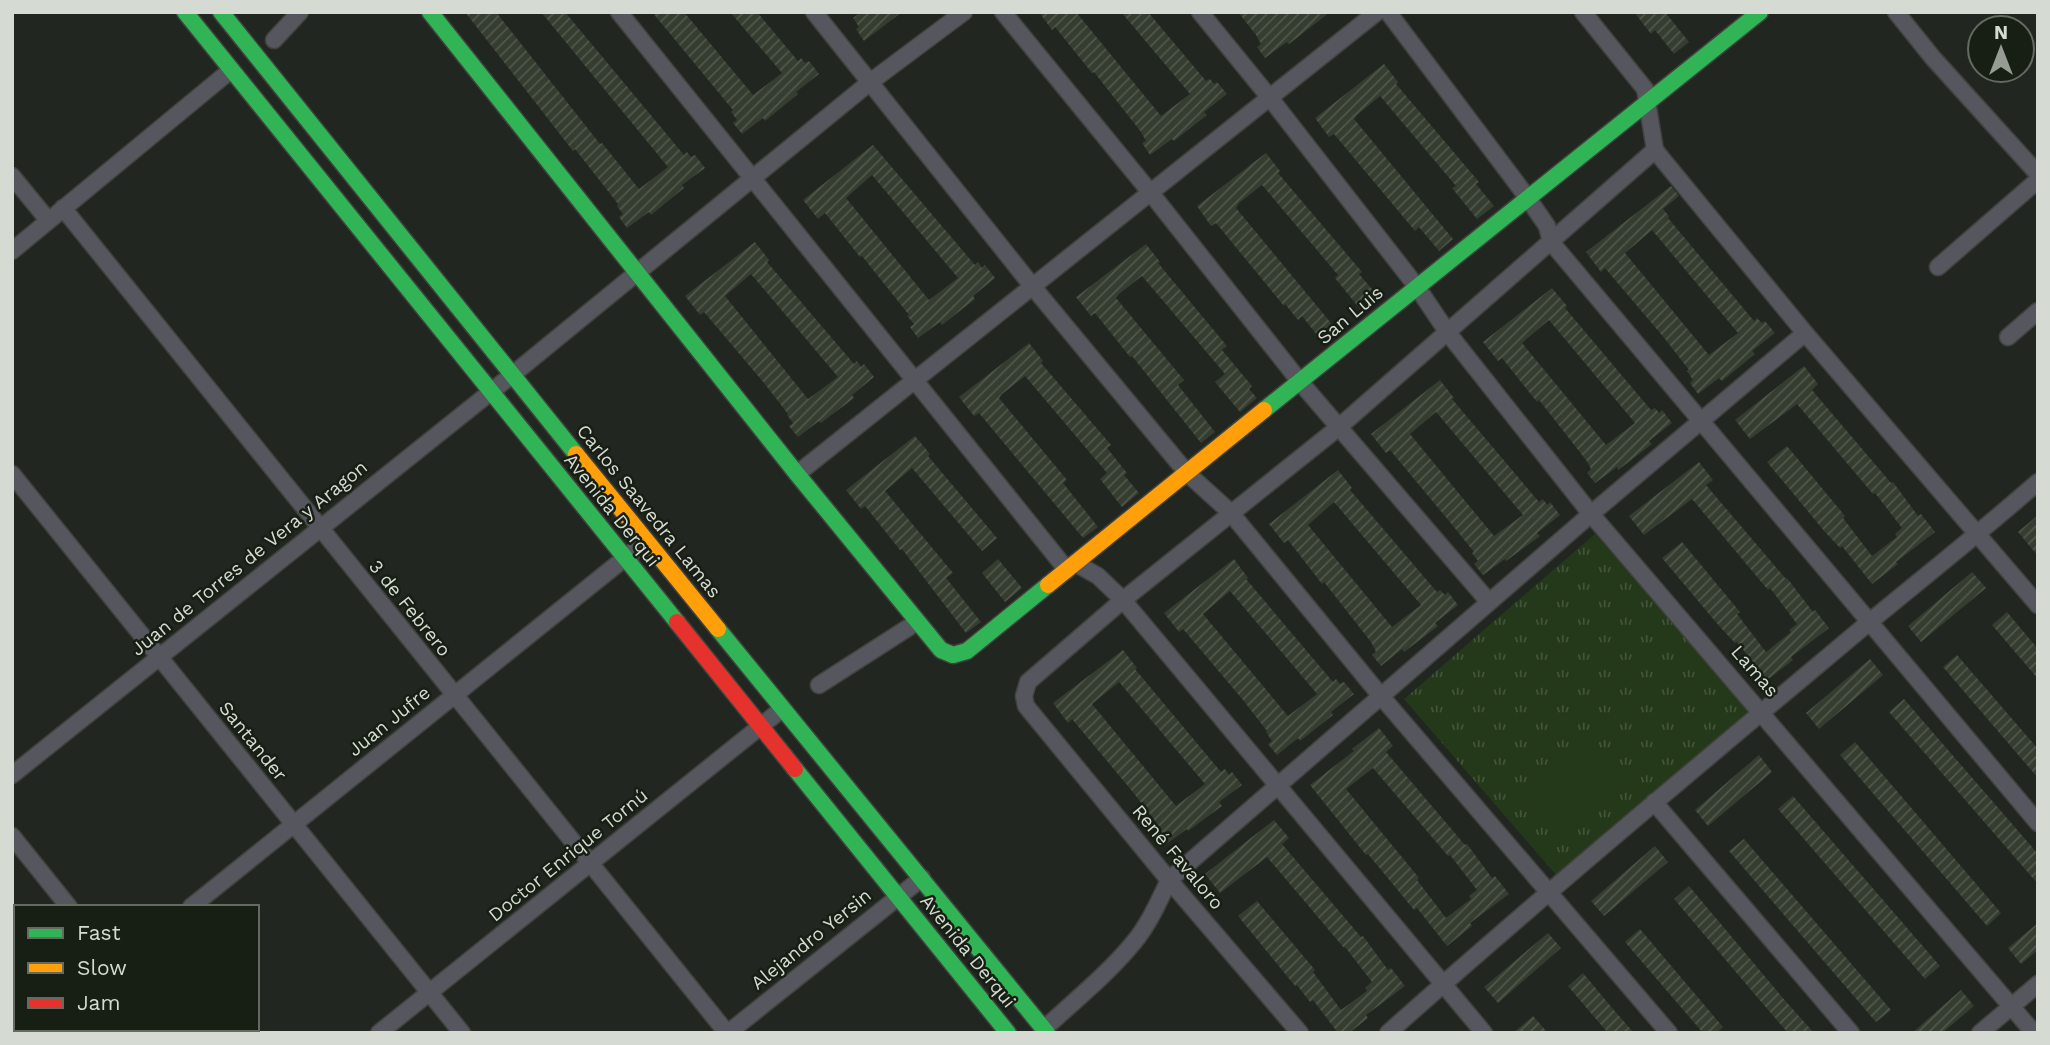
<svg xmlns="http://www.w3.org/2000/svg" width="2050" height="1045" font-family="'Work Sans',sans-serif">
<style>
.grass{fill:url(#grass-tufts)}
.garden{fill:#24381a}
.building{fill:url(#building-hatch);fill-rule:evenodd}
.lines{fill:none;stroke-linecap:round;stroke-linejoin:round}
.street-casing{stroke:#3f423d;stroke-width:19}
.fast-casing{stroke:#3f423d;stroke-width:19}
.slow-casing{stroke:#3f423d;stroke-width:19}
.jam-casing{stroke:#3f423d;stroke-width:19}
.street{stroke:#56575e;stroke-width:16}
.fast{stroke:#30b455;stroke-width:16}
.slow{stroke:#ff9f0a;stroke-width:16}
.jam{stroke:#e5322d;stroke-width:16}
.labels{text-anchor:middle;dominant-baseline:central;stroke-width:5;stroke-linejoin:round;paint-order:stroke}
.street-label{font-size:19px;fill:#d5dad3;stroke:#171f14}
</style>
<defs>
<pattern id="grass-tufts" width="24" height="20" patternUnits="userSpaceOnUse" patternTransform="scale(1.75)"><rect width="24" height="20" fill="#24381a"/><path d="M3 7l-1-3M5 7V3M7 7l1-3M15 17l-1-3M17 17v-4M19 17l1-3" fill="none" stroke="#43543a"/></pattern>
<pattern id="building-hatch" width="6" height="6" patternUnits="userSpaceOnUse" patternTransform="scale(1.75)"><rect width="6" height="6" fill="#343d2f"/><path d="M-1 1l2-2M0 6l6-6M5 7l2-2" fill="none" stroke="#50584c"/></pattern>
</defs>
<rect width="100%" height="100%" fill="#222620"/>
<path class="grass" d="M1595 534 1749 712 1557 876 1404 699Z"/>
<path class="garden" d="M1587 749 1622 790 1560 843 1525 801Z"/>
<path class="building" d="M465 12H496L600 144 602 143 639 189 668 167 541 12H565L684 155 687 152 691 157 695 155 705 168 682 185 684 188 651 215 649 212 627 228 619 217 623 214 617 206 618 204 575 149 573 151Z
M652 12H684L753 95 782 73 730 12H757L798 61 801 58 805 63 809 61 819 74 796 92 798 94 765 121 763 118 742 134 733 123 737 120 731 112 733 110Z
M861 12H902L864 41 856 29 859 27 853 18Z
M1039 12H1076L1161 116 1190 94 1121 12H1148L1206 81 1210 79 1214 84 1217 82 1227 94 1204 112 1207 115 1174 141 1172 139 1150 155 1142 143 1146 141 1141 132 1094 72 1092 73 1055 27 1052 30Z
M1238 12H1330L1289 44 1287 42 1265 58 1257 47 1261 44 1256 35Z
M1634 12H1665L1689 42 1674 54 1655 30 1651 34Z
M1384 64 1398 82 1396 84 1479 182 1476 184 1494 206 1477 219 1452 188 1456 186 1380 96 1357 115 1354 119 1453 239 1439 251 1419 227 1415 231 1334 134 1329 137 1315 118Z
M873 145 975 265 978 262 982 268 985 265 995 278 973 296 975 299 942 325 940 322 918 338 910 327 914 324 907 316 909 315 862 256 860 257 825 213 818 219 803 200ZM872 175 958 278 929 300 846 198Z
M1266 153 1280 171 1278 173 1362 272 1359 274 1377 295 1360 309 1335 278 1338 275 1262 185 1239 203 1236 208 1336 329 1321 340 1302 316 1298 320 1285 304 1284 306 1216 223 1211 226 1197 206Z
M1671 186 1679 196 1663 209 1669 216 1668 218 1754 321 1757 318 1762 323 1765 321 1775 333 1752 351 1755 354 1722 381 1719 378 1698 394 1690 383 1693 380 1687 371 1689 370 1665 339 1605 268 1601 272 1586 252ZM1652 230 1738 333 1709 355 1625 253Z
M755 242 769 260 767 262 854 364 857 361 861 367 864 364 874 377 852 395 854 398 821 423 819 421 798 437 789 426 793 423 787 415 788 414 764 383 704 312 700 315 685 296ZM751 274 838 377 808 399 725 296Z
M1146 244 1160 262 1158 263 1227 346 1222 350 1252 386 1249 389 1257 398 1240 412 1215 382 1225 374 1142 276 1119 294 1116 298 1184 380 1178 385 1215 432 1201 443 1132 356 1130 357 1095 313 1091 316 1076 297Z
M1552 288 1567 306 1565 308 1651 410 1655 408 1659 413 1662 410 1672 423 1649 441 1652 444 1618 470 1617 467 1595 483 1587 473 1591 469 1586 460 1539 400 1537 402 1502 358 1498 361 1483 342ZM1549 320 1635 423 1606 445 1522 343Z
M1029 343 1043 361 1041 363 1111 445 1107 448 1127 473 1124 475 1139 493 1122 507 1100 479 1107 473 1025 376 1002 394 999 398 1067 480 1063 483 1098 527 1083 538 979 413 974 416 959 397Z
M1804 366 1818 384 1812 390 1891 483 1893 482 1918 516 1921 514 1935 532 1896 562 1898 564 1872 584 1842 546 1840 548 1825 532 1767 462 1787 446 1845 516 1843 518 1872 556 1897 537 1895 534 1902 528 1875 493 1873 494 1797 404 1750 439 1735 420Z
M1440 380 1454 398 1452 399 1539 502 1543 499 1547 505 1550 502 1560 515 1537 533 1540 536 1506 561 1505 559 1483 575 1474 564 1478 561 1472 553 1474 552 1449 521 1390 450 1386 453 1371 434ZM1436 412 1523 515 1494 536 1410 434Z
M915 436 930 454 928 456 997 538 982 551 912 468 885 491 953 573 946 578 981 622 966 633 902 549 900 550 865 506 861 509 846 490Z
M1699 462 1713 480 1706 485 1786 579 1787 578 1813 612 1815 610 1829 628 1791 657 1793 660 1767 680 1737 642 1735 643 1720 627 1662 558 1682 542 1740 612 1737 614 1766 652 1791 632 1789 630 1797 624 1770 588 1768 590 1692 499 1644 535 1629 516Z
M1338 470 1352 488 1350 490 1437 592 1440 590 1445 595 1448 592 1458 605 1435 623 1438 626 1404 652 1402 649 1381 666 1372 655 1376 652 1371 642 1324 582 1322 584 1288 540 1284 543 1269 524ZM1334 502 1421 605 1392 627 1308 525Z
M2038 515V556L2018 532Z
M998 559 1022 588 1005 602 982 573Z
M1234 559 1248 578 1246 579 1333 682 1336 679 1340 684 1344 682 1354 694 1331 712 1333 715 1300 741 1298 738 1277 755 1268 744 1272 741 1266 732 1267 731 1243 700 1183 629 1179 632 1164 613ZM1230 591 1317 694 1288 716 1203 614Z
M1972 572 1986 588 1921 642 1908 626Z
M2007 612 2038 649V679L1992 625Z
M1123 650 1137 668 1135 669 1221 772 1225 769 1229 775 1232 772 1242 785 1219 802 1222 806 1188 831 1187 829 1165 845 1157 834 1160 831 1154 823 1156 822 1132 791 1072 719 1068 723 1053 703ZM1119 682 1205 784 1176 806 1092 704Z
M1957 655 2038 749V778L1943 667Z
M1870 659 1883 675 1819 729 1806 713Z
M1904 699 2038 854V884L1889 712Z
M1379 728 1393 746 1386 752 1465 845 1467 844 1492 878 1495 876 1509 894 1470 923 1472 926 1447 946 1417 908 1414 910 1368 854 1366 855 1310 785 1354 751 1352 749ZM1373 768 1448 856 1450 855 1477 890 1469 896 1471 899 1446 918 1417 880 1419 878 1346 789Z
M1855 742 2001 913 1987 926 1840 755Z
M1759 755 1772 772 1708 826 1695 810Z
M1793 796 1940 966 1925 979 1778 809Z
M1274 820 1289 838 1282 844 1361 937 1363 936 1388 970 1391 968 1405 986 1366 1015 1368 1018 1349 1033H1338L1313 1000 1310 1002 1297 985 1295 986 1238 916 1257 901 1315 970 1313 972 1341 1010 1367 991 1365 988 1372 982 1345 947 1344 948 1267 857 1220 893 1205 874Z
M1744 839 1891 1010 1876 1022 1729 851Z
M1655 846 1668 862 1604 916 1591 901Z
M1689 886 1782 997 1814 1033H1788L1757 997 1674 899Z
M2038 923V950L2021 964 2008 948Z
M1640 929 1723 1027 1716 1033H1703L1625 942Z
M1548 933 1561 948 1498 1003 1484 987Z
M1583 973 1613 1009 1634 1033H1608L1589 1011 1568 986Z
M1961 990 1974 1006 1942 1033H1912Z
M1533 1016 1548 1033H1513Z"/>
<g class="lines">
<defs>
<path id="street" d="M619 12 1067 570
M814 12 1033 287 1187 473 1230 512 1380 695 1669 1033
M1003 12 1150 192 1301 383 1489 602
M1200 12 1270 98 1417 287 1448 333 1591 514 2034 1033
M1388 12 1527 197 1547 226 1551 242 2038 823
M1583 12 1645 89 1655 150 1663 160 1805 333 2038 605
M1896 12 1933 58 2038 174
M274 40 300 12
M12 176 48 220
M63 208 727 1033
M12 251 231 70
M1938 267 2038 180
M2008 337 2038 311
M12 474 462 1033
M797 474 1377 12
M1075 563 1098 576 1123 600 1484 1033
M819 685 917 622
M12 775 512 375 869 83 964 12
M1654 802 1851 1033
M12 836 69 907
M191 907 646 541
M169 1029 171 1033
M1044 1029C1074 1001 1108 974 1134 942 1149 924 1159 901 1169 880L1591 514 1805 333
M34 1033 38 1029
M379 1033 782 709
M728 1033 922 878
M1300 1033 1169 880 1026 706 1024 696 1028 682 1123 600 1339 427 1655 150
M1388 1033C1545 893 1706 759 1867 624 1924 577 1982 531 2038 482
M1980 1033 2038 984"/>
<path id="fast" d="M185 12 677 622
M221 12 576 454
M430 12 797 474 941 650 953 655 967 651 1048 585
M1264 410 1760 12
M718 629 1047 1033
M795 769 1008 1033"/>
<path id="slow" d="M576 454 718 629
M1048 585 1264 410"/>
<path id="jam" d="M677 622 795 769"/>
</defs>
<use href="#street" class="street-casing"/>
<use href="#fast" class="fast-casing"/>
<use href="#slow" class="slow-casing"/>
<use href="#jam" class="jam-casing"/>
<use href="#street" class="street"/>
<use href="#fast" class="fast"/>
<use href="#slow" class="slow"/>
<use href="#jam" class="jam"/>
</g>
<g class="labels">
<g class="street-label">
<text transform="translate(1350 315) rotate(-40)">San Luis</text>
<text transform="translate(612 510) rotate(51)">Avenida Derqui</text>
<text transform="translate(649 511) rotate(51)">Carlos Saavedra Lamas</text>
<text transform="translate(249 558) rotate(-39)">Juan de Torres de Vera y Aragon</text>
<text transform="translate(410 608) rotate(51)">3 de Febrero</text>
<text transform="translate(1755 671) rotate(49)">Lamas</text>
<text transform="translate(389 721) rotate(-39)">Juan Jufre</text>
<text transform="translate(253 741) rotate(51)">Santander</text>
<text transform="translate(568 855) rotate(-39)">Doctor Enrique Tornú</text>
<text transform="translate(1178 857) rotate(50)">René Favaloro</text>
<text transform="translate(811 939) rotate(-39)">Alejandro Yersin</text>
<text transform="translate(968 951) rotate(51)">Avenida Derqui</text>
</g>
</g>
<rect width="2050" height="1045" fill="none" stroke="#d5dad3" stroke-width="28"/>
<rect x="14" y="905" width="245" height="126" fill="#171f14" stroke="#636a60" stroke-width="2"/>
<rect x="28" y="928" width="35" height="10" fill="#30b455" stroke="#636a60" stroke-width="2"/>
<text x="77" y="940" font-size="21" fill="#d5dad3">Fast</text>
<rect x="28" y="963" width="35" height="10" fill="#ff9f0a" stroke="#636a60" stroke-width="2"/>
<text x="77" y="975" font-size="21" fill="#d5dad3">Slow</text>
<rect x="28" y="998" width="35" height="10" fill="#e5322d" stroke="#636a60" stroke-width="2"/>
<text x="77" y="1010" font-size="21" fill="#d5dad3">Jam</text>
<g transform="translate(2001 49)"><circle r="33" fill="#171f14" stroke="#636a60" stroke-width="2"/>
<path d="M0-5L12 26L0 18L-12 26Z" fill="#969b94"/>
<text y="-10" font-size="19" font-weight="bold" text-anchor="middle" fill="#d5dad3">N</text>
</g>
</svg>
